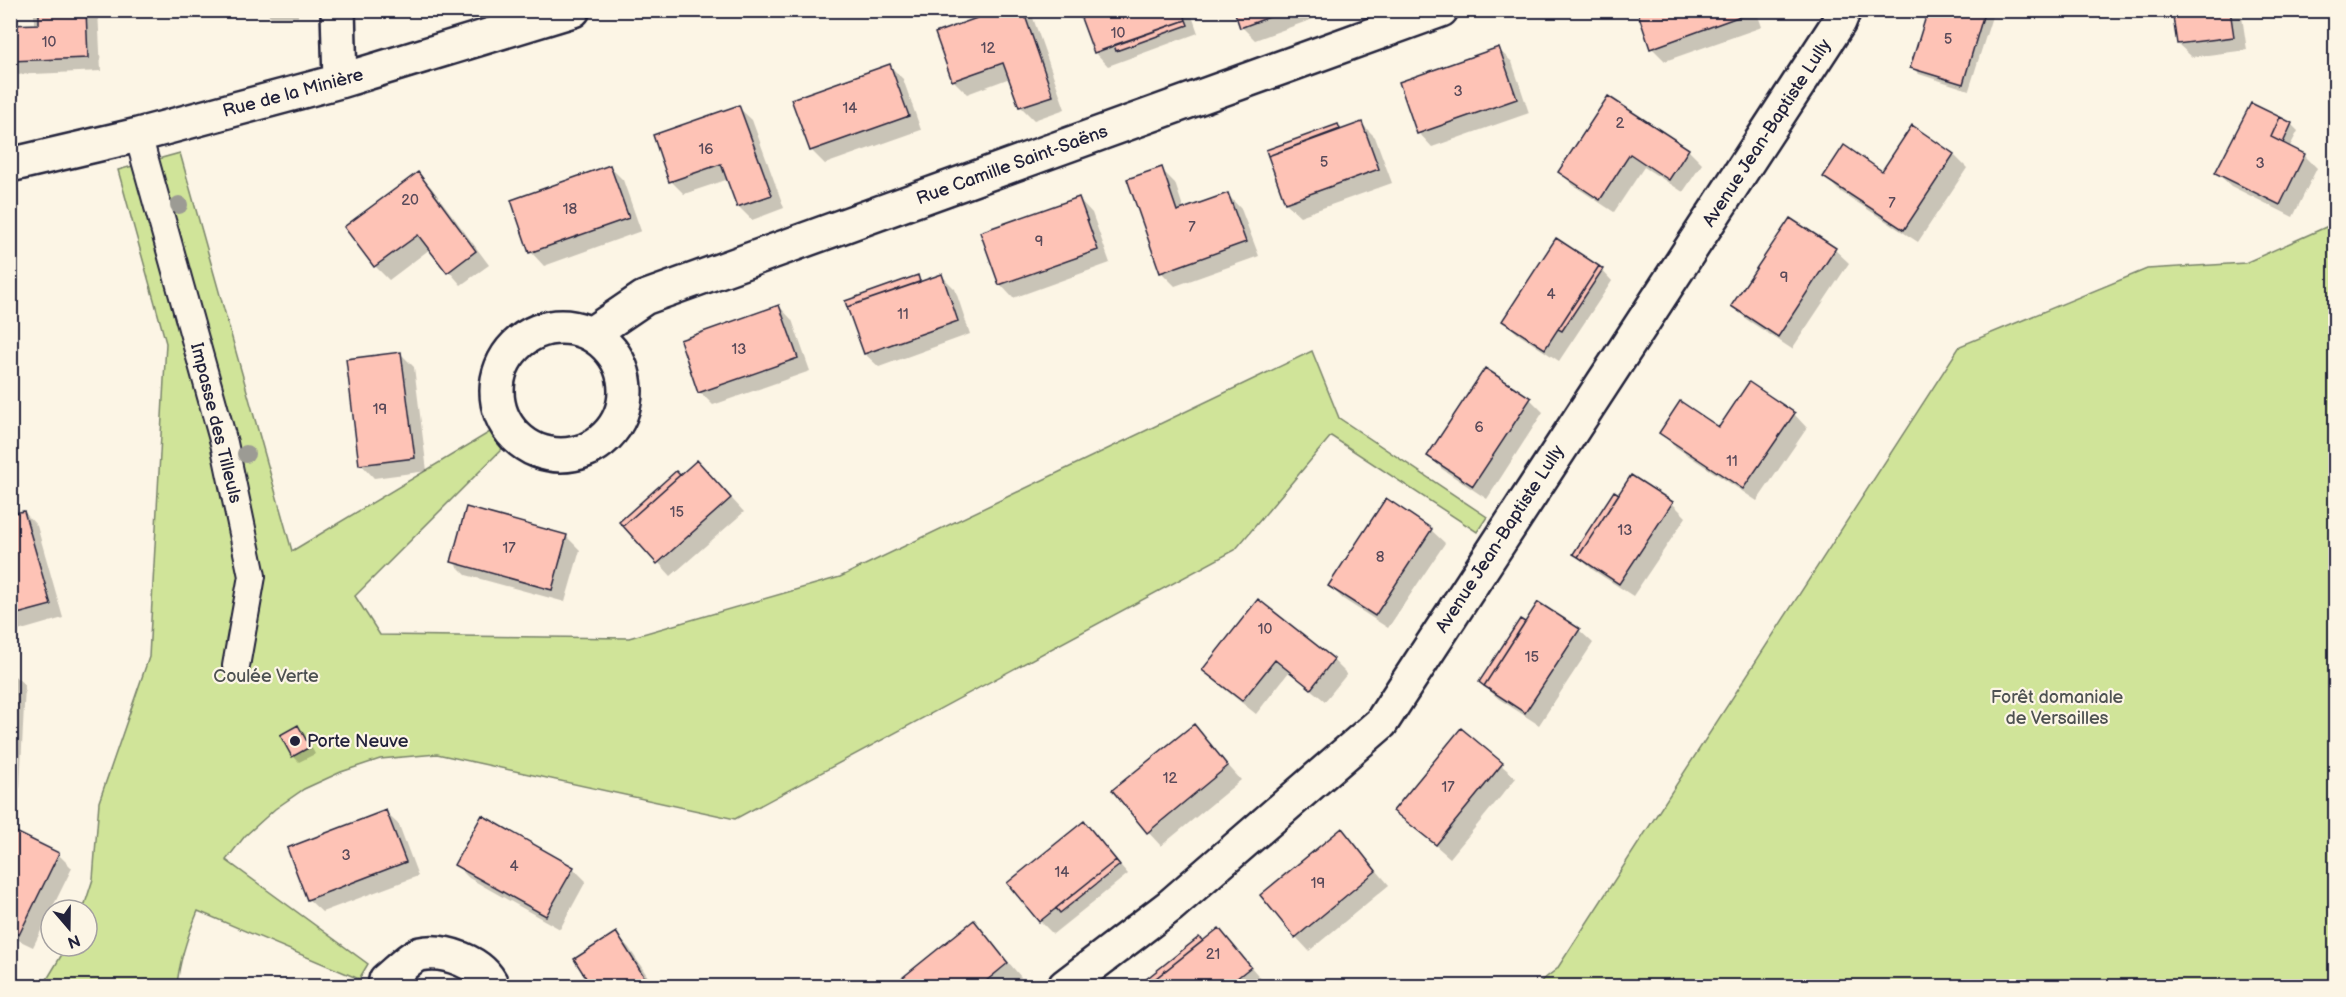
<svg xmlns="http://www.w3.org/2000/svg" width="2346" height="997" font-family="'Balsamiq Sans',sans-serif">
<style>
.green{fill:#d0e499;stroke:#79836a;stroke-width:1.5}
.shadow{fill:#0003}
.building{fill:#fec3b6;stroke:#22223b;stroke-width:1.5}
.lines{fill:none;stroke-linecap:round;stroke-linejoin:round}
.lane-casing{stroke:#22223b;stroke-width:30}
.street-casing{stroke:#22223b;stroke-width:38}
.lane{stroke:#fcf5e5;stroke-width:26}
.street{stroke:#fcf5e5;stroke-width:33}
.tree{fill:#9c9b94}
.poi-dot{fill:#22223b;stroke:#fcf5e5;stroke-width:2}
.labels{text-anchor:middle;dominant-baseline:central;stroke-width:4.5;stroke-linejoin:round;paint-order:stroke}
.number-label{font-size:15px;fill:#594a5a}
.street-label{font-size:18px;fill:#22223b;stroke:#fcf5e5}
.park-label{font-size:18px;fill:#4e5252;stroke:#fcf5e5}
.poi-label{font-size:18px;fill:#22223b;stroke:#fcf5e5;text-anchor:start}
</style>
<rect width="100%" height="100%" fill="#fcf5e5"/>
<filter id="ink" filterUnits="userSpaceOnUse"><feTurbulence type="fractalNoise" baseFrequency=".0167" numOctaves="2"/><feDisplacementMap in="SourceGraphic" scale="12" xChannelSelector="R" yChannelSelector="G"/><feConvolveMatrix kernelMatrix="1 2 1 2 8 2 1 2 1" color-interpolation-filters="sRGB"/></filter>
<g filter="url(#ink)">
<path class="green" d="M180 153 292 551 490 432 502 449 355 596 380 635 629 638 840 577 1312 351 1339 418 1487 517 1477 532 1331 436 1235 550 735 819 437 754 380 759 341 772 304 789 275 809 245 836 226 860 368 964 359 979 198 911C188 935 179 960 177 986H43L67 946H87V910H83L93 879 99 802 149 657 166 343 118 170Z
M2335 223V986H1535L1557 969 1960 346 2147 269 2245 263Z"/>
<path class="shadow" d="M34 10H98L101 71 10 75V27L36 26 34 24Z
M264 10H298V17H271Z
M1004 10H1025L1033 18 1065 109 1034 120 1020 106 1010 78 967 94 953 80Z
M1080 10H1190L1198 33 1108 66 1095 52Z
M1236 10H1338L1255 40 1242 27Z
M1638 10H1756L1762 27 1665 61 1652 48Z
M1929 10H1994L1969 90 1919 74 1912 68Z
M2173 10H2241L2247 50 2192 57 2178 44Z
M1498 49 1512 62 1529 113 1432 147 1419 133Z
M890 66 903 79 921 130 825 164 811 150Z
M1609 98 1689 151 1702 164 1683 192 1644 167 1614 212 1573 185 1560 172Z
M2251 105 2291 124 2298 131 2289 148 2304 155 2317 168 2293 217 2231 186 2217 173Z
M738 107 752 120 784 208 752 220 739 207 729 179 684 194 671 181Z
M1361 123 1375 137 1392 183 1300 216 1286 203 1268 151 1338 125 1342 130Z
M1912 127 1954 155 1967 168 1918 242 1838 190 1825 176 1882 173Z
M610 167 623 180 641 231 544 266 531 252Z
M1161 169 1175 183 1184 210 1228 195 1241 209 1259 256 1175 286 1161 272Z
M418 174 431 187 489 265 461 285 430 249 389 280 375 266 346 228Z
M1079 199 1092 213 1110 263 1013 298 1000 284Z
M1790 220 1835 250 1849 263 1792 349 1746 319 1733 306Z
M1599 267 1612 281 1559 361 1518 334 1504 321Z
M941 275 955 289 970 334 879 367 865 354 847 302 917 277 922 282Z
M779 306 792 320 810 371 713 405 700 392Z
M401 354 414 367 427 471 374 478 361 464Z
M1530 399 1543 412 1487 499 1442 469 1429 456Z
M1794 414 1807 428 1757 501 1674 446 1661 433 1719 429Z
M676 473 680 477 710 475 744 512 671 576 621 522Z
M1632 477 1672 503 1686 517 1633 596 1593 570 1574 553Z
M1387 500 1431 530 1445 543 1388 628 1343 599 1330 586Z
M24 512 37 526 63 618 18 631 10 624V516Z
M566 536 580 550 565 602 466 575 452 561Z
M1258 601 1333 660 1347 674 1325 701 1289 672 1256 714 1217 683 1204 670Z
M1520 621 1525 624 1579 630 1593 643 1539 725 1499 699 1480 682Z
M10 672 25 685 20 788H10Z
M297 726 304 733 315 754 299 762 293 756Z
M1193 726 1241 780 1161 846 1148 832Z
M1461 730 1516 778 1450 858 1395 810Z
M385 812 399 825 418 876 322 912 308 899Z
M1084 823 1128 874 1053 934 1040 921Z
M1342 830 1389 885 1309 951 1296 937Z
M10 841 58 854 72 868 33 947 10 936Z
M456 865 573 868 586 881 560 929 469 878Z
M974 922 1021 977 1009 986H894Z
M1219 930 1263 981 1257 986H1143L1142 985Z
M616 934 629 948 654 986H593L576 959Z"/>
<path class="building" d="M39 10H86L88 58 10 61V25L39 24Z
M999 10H1023L1053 96 1019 107 1003 63 952 81 935 33Z
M1078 10H1183L1186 20 1094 53Z
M1234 10H1288L1240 28Z
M1637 10H1748L1749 13 1650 49Z
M1928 10H1985L1963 84 1910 68Z
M2172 10H2230L2234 37 2177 44Z
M1186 20 1188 25 1116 51 1114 45Z
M1499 47 1517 99 1417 134 1399 82Z
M890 64 909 116 810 151 791 99Z
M1608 96 1689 149 1669 180 1630 154 1600 200 1558 172Z
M2251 103 2280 117 2271 137 2305 154 2280 205 2215 173Z
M739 105 772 195 737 207 721 164 669 182 653 135Z
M2280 117 2292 123 2283 143 2271 137Z
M1362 122 1379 169 1285 203 1268 156Z
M1338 124 1340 129 1268 156 1266 150Z
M1912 125 1954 154 1904 230 1823 177 1844 145 1882 171Z
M610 165 629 218 529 253 511 200Z
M1162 167 1177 211 1228 193 1246 242 1160 273 1127 179Z
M418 172 476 251 447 273 418 235 374 267 344 227Z
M1079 197 1098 250 999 285 980 232Z
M1790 218 1836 248 1778 337 1731 306Z
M1556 238 1599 266 1545 349 1502 321Z
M1599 266 1603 269 1562 331 1558 329Z
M942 274 958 321 864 354 847 307Z
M918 275 920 282 847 307 845 301Z
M779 305 798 358 698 393 680 340Z
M401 352 415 458 359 465 346 359Z
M1485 368 1531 398 1473 486 1427 456Z
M1749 382 1795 413 1743 489 1659 433 1680 401 1719 427Z
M697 460 731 498 657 564 623 526Z
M676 471 680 475 623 526 619 522Z
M1631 475 1673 502 1619 584 1578 557Z
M1614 491 1619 494 1578 557 1573 554Z
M1386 498 1432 529 1375 616 1328 586Z
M466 507 567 535 552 590 451 562Z
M24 511 51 605 10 616V514Z
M1258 599 1334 659 1311 689 1275 660 1242 701 1202 670Z
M1538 602 1580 629 1525 713 1484 686Z
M1520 619 1525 622 1484 686 1479 682Z
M1194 724 1228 766 1147 833 1112 790Z
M298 725 310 747 292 757 280 735Z
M1461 728 1503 763 1436 845 1393 811Z
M386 810 406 862 307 900 287 848Z
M482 815 574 867 546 916 454 865Z
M1084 821 1116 860 1039 922 1007 883Z
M1342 828 1376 871 1295 938 1260 895Z
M14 831 59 853 19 935 10 930V838Z
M1116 860 1120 865 1060 913 1056 908Z
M974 920 1008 963 980 986H892Z
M1219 928 1251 967 1227 986H1146Z
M616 932 650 986H591L574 959Z
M1199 937 1203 941 1146 986H1141L1140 984Z"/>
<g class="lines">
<defs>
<path id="lane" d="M138 135 224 443 252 576 236 666"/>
<path id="street" d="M338 10 340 81
M10 165 138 135 340 81 573 10
M497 391a64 64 0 1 1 128 0a64 64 0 1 1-128 0Z
M591 334 644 298 1441 10
M385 986 386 980C394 974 411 956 420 954 444 949 482 962 492 986
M1065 986 1170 906 1381 723 1839 22 1844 10"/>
</defs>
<use href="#lane" class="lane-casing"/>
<use href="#street" class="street-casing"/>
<use href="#lane" class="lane"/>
<use href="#street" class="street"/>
</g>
<g class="tree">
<circle cx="179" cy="205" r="9"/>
<circle cx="246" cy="454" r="9"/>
</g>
</g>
<circle class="poi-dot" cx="295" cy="741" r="6"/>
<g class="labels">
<g class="number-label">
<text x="1118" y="33">10</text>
<text x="1948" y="39">5</text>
<text x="49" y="42">10</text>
<text x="988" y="48">12</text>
<text x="1458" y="91">3</text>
<text x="850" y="108">14</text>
<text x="1620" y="123">2</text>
<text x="706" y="149">16</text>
<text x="1324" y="162">5</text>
<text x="2260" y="163">3</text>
<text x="410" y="200">20</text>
<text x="1892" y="203">7</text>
<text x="570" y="209">18</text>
<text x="1192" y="227">7</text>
<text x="1039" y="241">9</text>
<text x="1784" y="277">9</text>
<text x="1551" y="294">4</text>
<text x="903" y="314">11</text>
<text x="739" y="349">13</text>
<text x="380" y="409">19</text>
<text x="1479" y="427">6</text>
<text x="1732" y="461">11</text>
<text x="677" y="512">15</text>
<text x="1625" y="530">13</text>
<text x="509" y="548">17</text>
<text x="1380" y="557">8</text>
<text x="1265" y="629">10</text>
<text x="1532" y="657">15</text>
<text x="1170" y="778">12</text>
<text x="1448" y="787">17</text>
<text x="346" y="855">3</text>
<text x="514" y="866">4</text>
<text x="1062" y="872">14</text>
<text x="1318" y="883">19</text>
<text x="1213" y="954">21</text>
</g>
<g class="street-label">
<text transform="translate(293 93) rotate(-15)">Rue de la Minière</text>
<text transform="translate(1767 133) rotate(-57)">Avenue Jean-Baptiste Lully</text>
<text transform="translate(1012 165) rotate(-20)">Rue Camille Saint-Saëns</text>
<text transform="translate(216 423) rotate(76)">Impasse des Tilleuls</text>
<text transform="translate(1500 539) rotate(-57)">Avenue Jean-Baptiste Lully</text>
</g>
<g class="park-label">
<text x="266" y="676">Coulée Verte</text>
<text x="2057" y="697">Forêt domaniale<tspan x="2057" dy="21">de Versailles</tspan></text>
</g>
<g class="poi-label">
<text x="307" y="741">Porte Neuve</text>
</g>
</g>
<rect width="2346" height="997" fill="none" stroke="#fcf5e5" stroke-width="36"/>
<rect x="18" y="18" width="2310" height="961" fill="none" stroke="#22223b" stroke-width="2" filter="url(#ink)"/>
<g transform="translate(69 928) rotate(160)"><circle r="28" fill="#fcf5e5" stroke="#a5a1a1" stroke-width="1.5"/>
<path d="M0-4.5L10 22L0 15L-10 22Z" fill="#22223b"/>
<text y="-9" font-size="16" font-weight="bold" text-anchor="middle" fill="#22223b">N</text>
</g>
</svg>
